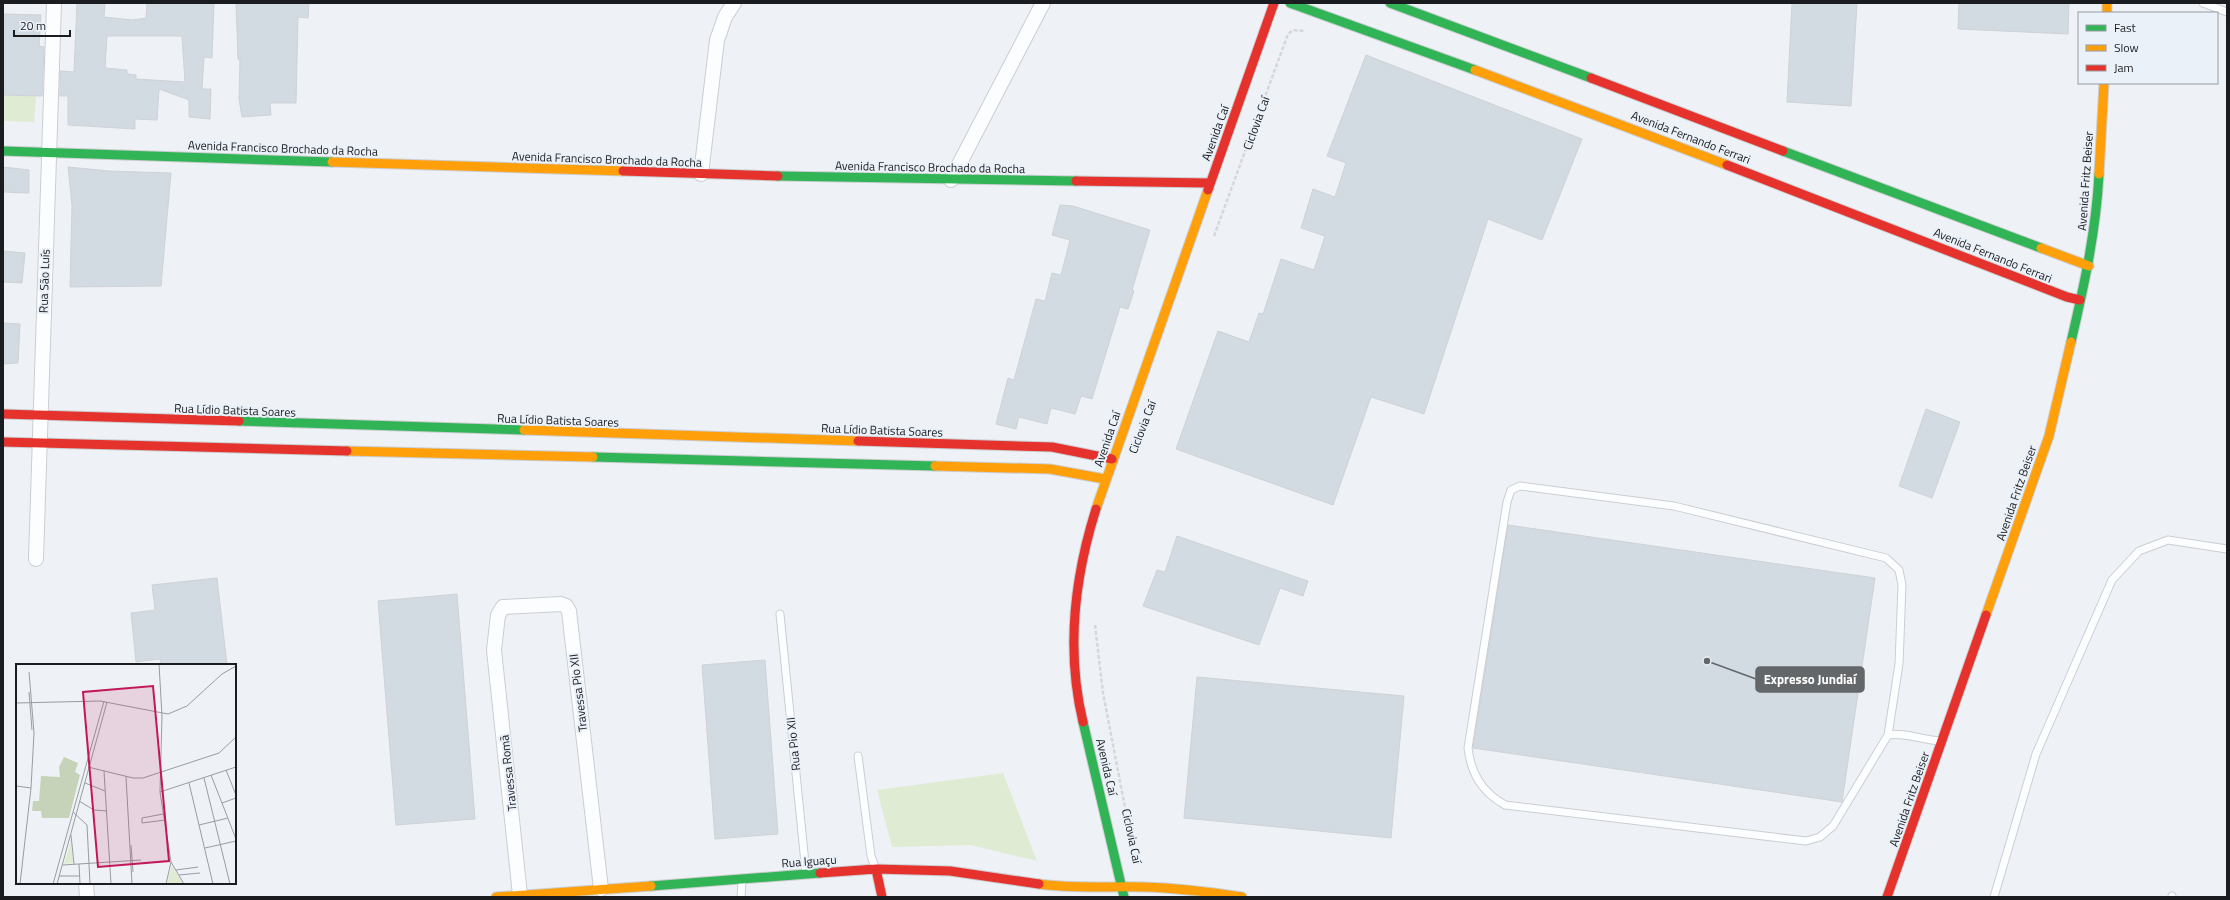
<svg xmlns="http://www.w3.org/2000/svg" width="2230" height="900" font-family="'Titillium Web',sans-serif">
<style>
.green{fill:#e0ebd4}
.building{fill:#d2dae2;stroke:#cfd2d6;fill-rule:evenodd}
.lines{fill:none;stroke-linecap:round;stroke-linejoin:round}
.lane-casing{stroke:#cbced1;stroke-width:9}
.street-casing{stroke:#cbced1;stroke-width:16}
.fast-casing{stroke:#cbced1;stroke-width:11}
.slow-casing{stroke:#cbced1;stroke-width:11}
.jam-casing{stroke:#cbced1;stroke-width:11}
.path{stroke:#d5d7d8;stroke-width:2.5;stroke-dasharray:4 2;stroke-linecap:butt}
.lane{stroke:#fcfdfe;stroke-width:7}
.street{stroke:#fcfdfe;stroke-width:14}
.fast{stroke:#30b455;stroke-width:9}
.slow{stroke:#ff9f0a;stroke-width:9}
.jam{stroke:#e5322d;stroke-width:9}
.labels{text-anchor:middle;dominant-baseline:central;stroke-width:4;stroke-linejoin:round;paint-order:stroke}
.street-label{font-size:12px;fill:#1a1c1f;stroke:#ebf1f9}
.inset-road{fill:none;stroke:#999ca0;stroke-width:1}
.view{fill:#c2185b;fill-opacity:0.15;stroke:#c2185b;stroke-width:2}
.inset-edge{fill:none;stroke:#1a1c1f;stroke-width:2}
.leader{fill:none;stroke:#64676a;stroke-width:1.5}
.callout-dot{fill:#64676a;stroke:#ebf1f9;stroke-width:1.5}
.callout{fill:#64676a;stroke:#64676a;stroke-width:1.5}
.callout-label{font-size:13px;text-anchor:middle;font-weight:bold;fill:#fff}
</style>
<rect width="100%" height="100%" fill="#eef2f6"/>
<path class="green" d="M3 95 36 96 34 122 3 121Z
M1003 773 1037 861 970 845 892 847 877 790Z"/>
<path class="building" d="M77 3H105L104 17 133 20 146 18 147 3H214L212 58 204 57 202 89H211L210 119 189 117V100L159 89 157 120 135 119V129L68 125V96H60V71L74 72ZM107 36H182L185 82 136 79V75L127 74V70L105 68Z
M236 3H309L308 18 298 17 296 103H270L271 115 242 117 239 99 240 60 238 59Z
M1792 3H1857L1851 106 1787 102Z
M1959 3H2069L2068 34 1958 29Z
M3 14 41 15 39 46 44 47 42 96 3 95Z
M1366 55 1582 139 1542 240 1488 219 1424 414 1371 397 1333 505 1176 449 1218 331 1249 342 1259 313 1263 314 1281 259 1314 270 1325 236 1301 228 1313 189 1335 197 1346 163 1327 156Z
M3 167 29 170V193L3 192Z
M68 167 109 171 171 173 161 286 70 287 72 205Z
M1060 205 1073 206 1150 230 1132 290 1134 291 1128 309 1120 307 1092 399 1081 396 1075 414 1051 408 1047 424 1019 417 1016 429 996 424 1008 378 1014 380 1036 299 1045 301 1052 273 1061 275 1070 240 1052 235Z
M3 251 25 253 22 283 3 282Z
M3 323 20 324 18 363 3 364Z
M1926 409 1960 422 1932 498 1899 486Z
M1508 525 1875 578 1842 802 1473 748Z
M1177 536 1308 581 1303 596 1280 588 1259 645 1143 606 1157 570 1165 572Z
M217 578 227 665H161L160 659 136 662 131 613 155 610 152 585Z
M457 594 475 819 396 825 378 601Z
M765 660 778 834 715 839 702 665Z
M1197 677 1404 696 1391 838 1184 818Z"/>
<g class="lines">
<defs>
<path id="lane" d="M2203 3 2227 12
M780 614 806 873
M1888 735 1899 664 1902 585 1899 570 1886 558 1674 506 1520 486 1511 490 1507 502 1468 748C1471 774 1482 792 1505 805L1806 841 1820 837 1833 826 1888 735C1904 732 1923 740 1940 741
M858 756 871 856 875 867
M741 897 742 880
M1994 897 2036 754 2112 580 2139 551 2168 540 2227 549
M2172 897V896"/>
<path id="street" d="M701 174 717 40 725 17 734 3
M951 180 1043 3
M36 559 54 3
M86 883 87 897
M520 895 494 650 498 615 503 607 561 604 566 606 569 611 601 889"/>
<path id="fast" d="M1290 3 1475 70
M1390 3 1591 78
M3 151 332 162
M1783 151 2041 248
M778 176 1076 181
M2071 342C2084 286 2096 232 2099 174
M239 421 524 430
M593 457 935 466
M1083 722 1124 897
M651 886 820 873"/>
<path id="slow" d="M2107 3V13
M1475 70 1727 165
M332 162 623 171
M2099 174 2104 83
M2041 248 2089 266
M524 430 858 441
M347 451 593 457
M935 466 1050 469 1105 479
M1096 509 1208 190
M1986 615 2049 436 2071 342
M1039 884C1074 889 1108 886 1144 887 1177 888 1209 892 1242 897
M496 897 651 886"/>
<path id="jam" d="M1591 78 1783 151
M1727 165 2067 297 2080 300
M623 171 778 176
M1076 181 1210 183
M1208 190 1274 3
M3 414 239 421
M858 441 1052 447 1112 459
M3 442 347 451
M1083 722C1066 651 1074 579 1096 509
M876 869 882 897
M820 873 876 869 950 871 1039 884
M1887 897 1986 615"/>
</defs>
<use href="#lane" class="lane-casing"/>
<use href="#street" class="street-casing"/>
<use href="#fast" class="fast-casing"/>
<use href="#slow" class="slow-casing"/>
<use href="#jam" class="jam-casing"/>
<path class="path" d="M1214 236 1288 34 1293 30 1304 31
M1095 625 1103 693 1128 823"/>
<use href="#lane" class="lane"/>
<use href="#street" class="street"/>
<use href="#fast" class="fast"/>
<use href="#slow" class="slow"/>
<use href="#jam" class="jam"/>
</g>
<g class="labels">
<g class="street-label">
<text transform="translate(1256 123) rotate(-70)">Ciclovia Caí</text>
<text transform="translate(1215 133) rotate(-70)">Avenida Caí</text>
<text transform="translate(1691 137) rotate(21)">Avenida Fernando Ferrari</text>
<text transform="translate(283 148) rotate(2)">Avenida Francisco Brochado da Rocha</text>
<text transform="translate(607 159) rotate(2)">Avenida Francisco Brochado da Rocha</text>
<text transform="translate(930 167) rotate(1)">Avenida Francisco Brochado da Rocha</text>
<text transform="translate(2085 181) rotate(-86)">Avenida Fritz Beiser</text>
<text transform="translate(1993 255) rotate(22)">Avenida Fernando Ferrari</text>
<text transform="translate(44 281) rotate(-88)">Rua São Luís</text>
<text transform="translate(235 410) rotate(2)">Rua Lídio Batista Soares</text>
<text transform="translate(558 420) rotate(2)">Rua Lídio Batista Soares</text>
<text transform="translate(1142 427) rotate(-69)">Ciclovia Caí</text>
<text transform="translate(882 430) rotate(2)">Rua Lídio Batista Soares</text>
<text transform="translate(1107 439) rotate(-71)">Avenida Caí</text>
<text transform="translate(2016 493) rotate(-71)">Avenida Fritz Beiser</text>
<text transform="translate(578 693) rotate(-97)">Travessa Pio XII</text>
<text transform="translate(793 744) rotate(-96)">Rua Pio XII</text>
<text transform="translate(1107 767) rotate(77)">Avenida Caí</text>
<text transform="translate(508 773) rotate(-96)">Travessa Romã</text>
<text transform="translate(1909 799) rotate(-71)">Avenida Fritz Beiser</text>
<text transform="translate(1132 836) rotate(78)">Ciclovia Caí</text>
<text transform="translate(809 861) rotate(-4)">Rua Iguaçu</text>
</g>
</g>
<g transform="translate(16 664)">
<rect width="220" height="220" fill="#eef2f6"/>
<path d="M55 177 57 199 48 200ZM156 201 167 220H151Z" fill="#e0ebd4"/>
<path d="M48 93 62 99 59 108 64 111 53 154H26L25 147H16L17 137H23L25 112 44 113 43 103Z" fill="#c7d3b8"/>
<path class="inset-road" d="M143 0 146 52 144 128 155 198 150 220M13 28 16 66M0 39 84 37 152 50 171 42 206 10 220 2M72 103 117 114H127L203 89 220 73M210 106 220 131M88 107 95 220M195 111 220 175M110 113 116 220M188 114 214 220M69 119 89 127M173 119 197 220M0 122 15 124M144 128 220 103M63 137 78 146 91 147M206 139 220 134M57 148 71 161 74 220M147 150 126 154V159L149 156M183 161 212 154M55 171 58 200M115 181 117 208M189 184 220 177M155 198 168 220M63 200 64 220M47 201 125 196M160 206 182 203M163 211 184 209M43 212H64M4 220 15 124 18 69 13 8M37 220 88 37M41 220 91 38"/>
<path class="view" d="M137 22 153 197 82 203 67 28Z"/>
<rect width="220" height="220" class="inset-edge"/>
</g>
<path class="leader" d="M1707 661L1756 679"/>
<circle class="callout-dot" cx="1707" cy="661" r="4"/>
<rect class="callout" x="1756" y="667" width="108" height="25" rx="4"/>
<g class="callout-label">
<text x="1810" y="684">Expresso Jundiaí</text>
</g>
<rect width="2230" height="900" fill="none" stroke="#1a1c1f" stroke-width="8"/>
<rect x="2078" y="12" width="140" height="72" fill="#ebf1f9" stroke="#979ca2"/>
<rect x="2086" y="25" width="20" height="6" fill="#30b455" stroke="#979ca2"/>
<text x="2114" y="32" font-size="12" fill="#1a1c1f">Fast</text>
<rect x="2086" y="45" width="20" height="6" fill="#ff9f0a" stroke="#979ca2"/>
<text x="2114" y="52" font-size="12" fill="#1a1c1f">Slow</text>
<rect x="2086" y="65" width="20" height="6" fill="#e5322d" stroke="#979ca2"/>
<text x="2114" y="72" font-size="12" fill="#1a1c1f">Jam</text>
<path d="M14 30v6h56v-6" fill="none" stroke="#1a1c1f" stroke-width="2"/>
<text x="20" y="30" font-size="12" fill="#1a1c1f" stroke="#ebf1f9" stroke-width="3" paint-order="stroke">20 m</text>
</svg>
